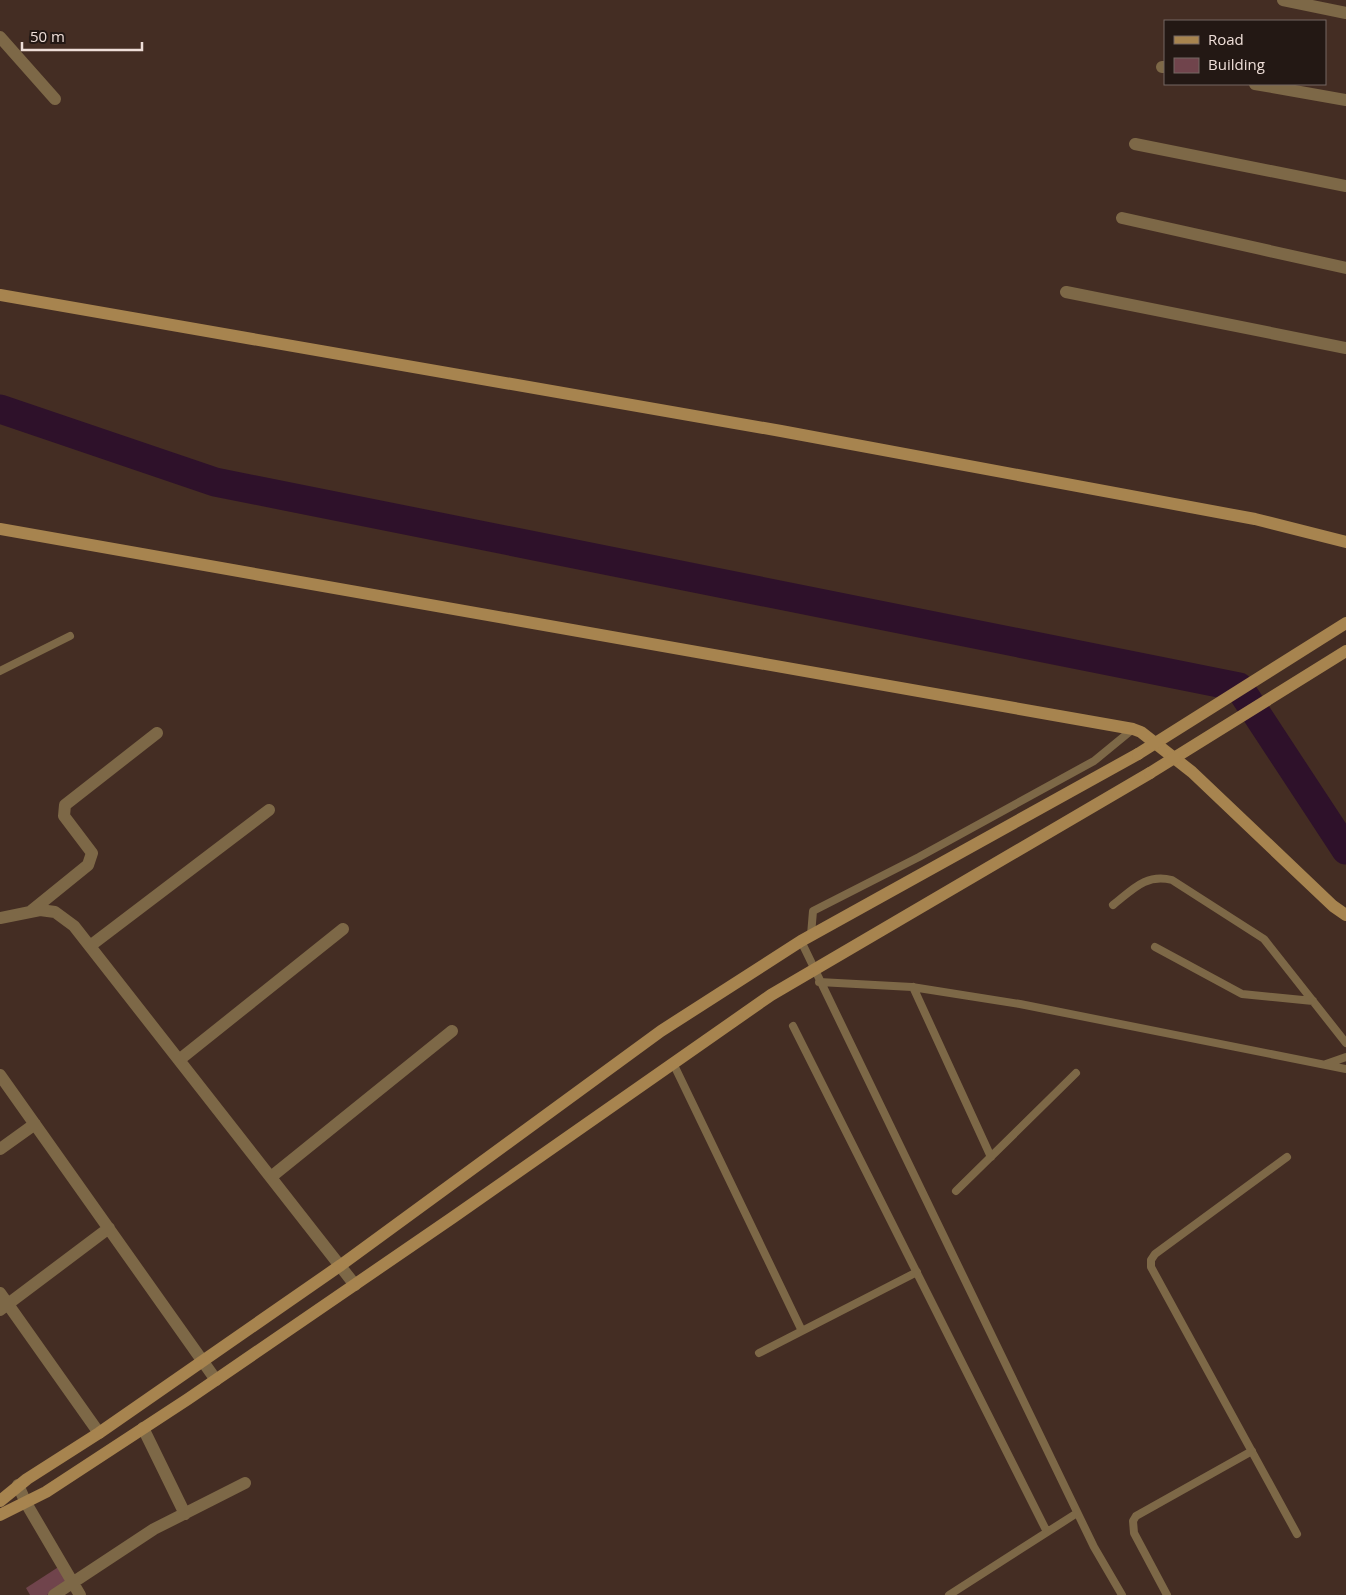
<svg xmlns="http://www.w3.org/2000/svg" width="1346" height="1595" font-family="'Open Sans',sans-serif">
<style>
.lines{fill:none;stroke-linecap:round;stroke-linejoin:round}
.river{stroke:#2e112a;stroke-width:29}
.building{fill:#70444c}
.lane{stroke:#7d6847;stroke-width:8}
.street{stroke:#7d6847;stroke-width:12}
.secondary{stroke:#a7844f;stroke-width:12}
.secondary-bridge{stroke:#a7844f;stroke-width:12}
</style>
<rect width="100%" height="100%" fill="#442d23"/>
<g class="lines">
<path class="river" d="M0 409 215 482 1239 687 1346 850"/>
</g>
<path class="building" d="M60 1566 69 1581 47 1595H30L26 1588Z"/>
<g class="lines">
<path class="lane" d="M0 671 70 636
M1113 905C1132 890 1146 873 1172 880L1264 939 1346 1043
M811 935 813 911 919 857 1094 761 1133 729
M801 941 1094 1547 1122 1595
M1155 947 1242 994 1313 1001
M819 982 912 987 1020 1004 1346 1069
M913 987 991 1157
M793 1026 1047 1532
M673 1063 802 1331
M1326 1064 1346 1057
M1287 1157 1155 1254 1151 1260V1267L1297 1534
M956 1191 1076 1073
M759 1353 917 1272
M949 1595 1077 1513
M1167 1595 1134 1533 1133 1521 1136 1516 1252 1451"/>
<path class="street" d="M1283 0 1346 13
M0 37 55 99
M1162 67H1165
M1255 84 1346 100
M1135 144 1346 186
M1122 218 1346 268
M1066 292 1346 348
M30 912 88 865 92 853 64 816 65 805 157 733
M0 918 40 910 55 912 74 926 355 1285
M90 946 269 810
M179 1060 343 929
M0 1075 216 1380
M0 1149 35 1124
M271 1177 452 1031
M0 1293 99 1433
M0 1310 109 1228
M143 1428 185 1514
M18 1485 26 1503 80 1595
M54 1595 154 1529 245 1483"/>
<path class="secondary" d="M0 295 781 431 1255 519 1346 542
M0 529 1133 729 1141 732 1192 772 1333 906 1346 915
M0 1501 27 1479 99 1433 341 1265 661 1031 801 941 1138 754
M0 1515 46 1492 188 1399 452 1218 771 995 1150 773"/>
<path class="secondary-bridge" d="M1138 754 1346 623
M1150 773 1346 651"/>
</g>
<rect x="1164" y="20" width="162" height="65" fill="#231814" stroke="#746762"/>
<rect x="1174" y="36" width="25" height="8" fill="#a7844f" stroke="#746762"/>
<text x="1208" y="45" font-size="15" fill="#eeded8">Road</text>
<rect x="1174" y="58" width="25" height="15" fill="#70444c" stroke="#746762"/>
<text x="1208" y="70" font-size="15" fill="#eeded8">Building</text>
<path d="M22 42v8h120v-8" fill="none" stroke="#eeded8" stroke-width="2.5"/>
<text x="30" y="42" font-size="15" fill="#eeded8" stroke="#231814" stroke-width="4" paint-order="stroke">50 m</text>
</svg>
